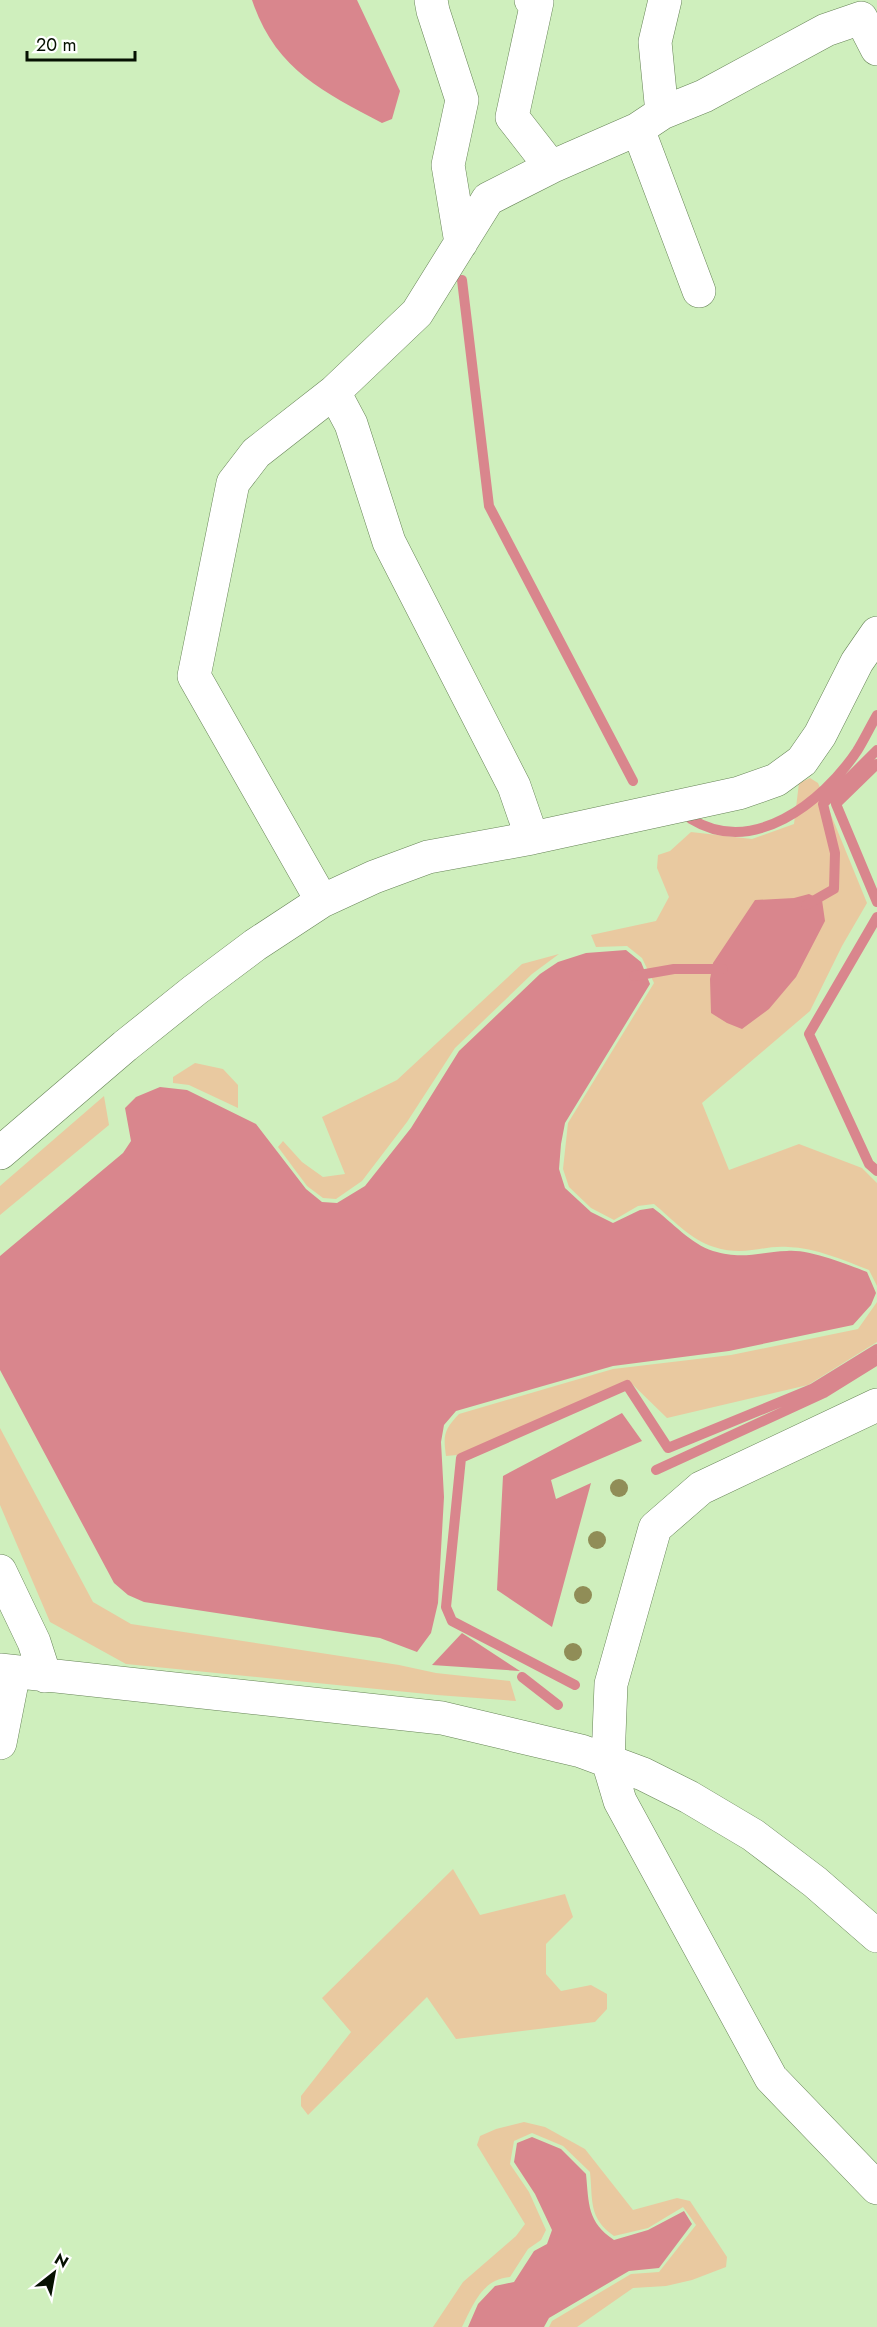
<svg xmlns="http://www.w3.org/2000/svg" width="877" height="2327" font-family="Jost,sans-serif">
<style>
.green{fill:#e9c9a0}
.water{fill:#d9868d}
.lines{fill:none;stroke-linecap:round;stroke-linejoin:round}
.stream{stroke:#d9868d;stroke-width:10}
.minor-casing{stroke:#678457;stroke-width:34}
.minor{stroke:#fff;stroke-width:33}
.tree{fill:#908d57}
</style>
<rect width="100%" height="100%" fill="#cfefbd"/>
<path class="green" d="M810 778 818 783 867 903 842 946 810 1011 702 1103 729 1170 799 1144 862 1168 877 1183V1286L869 1270C843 1260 816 1248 788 1247 761 1245 746 1257 714 1247 691 1240 672 1219 654 1204L638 1206 614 1220 591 1208 569 1187 563 1169 568 1123 654 983 642 958 627 946 596 947 591 935 656 921 669 897 657 868 658 855 670 851 691 832 752 839 794 824 799 783Z
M559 954 532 974 455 1048 407 1122 362 1181 336 1199 323 1198 307 1186 278 1147 283 1141 302 1162 323 1177 345 1174 322 1117 397 1080 522 964Z
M195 1063 223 1069 238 1085V1108L189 1085 173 1083V1077Z
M104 1096 109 1125 0 1215V1186Z
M877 1302V1342L808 1385 667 1418 629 1381 457 1455 446 1456C443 1435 444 1430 459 1414L613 1369 731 1355 858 1329Z
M0 1428 93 1602 131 1624 399 1665 436 1673 510 1681 516 1701 437 1695 126 1664 50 1622 0 1505Z
M453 1869 480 1915 565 1894 573 1917 546 1944V1974L561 1991 591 1985 607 1994V2009L595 2022 456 2039 427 1997 308 2115 301 2106V2096L351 2032 322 1998Z
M524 2122 545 2127 585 2149 633 2210 677 2198 690 2201 727 2257 726 2267 692 2280 666 2286 633 2288 577 2327H549L552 2321 631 2274 659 2272 696 2225 683 2207 648 2228 614 2236C588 2218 593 2200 590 2172L563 2146 532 2133 514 2141 510 2164 529 2192 546 2230 541 2240 528 2249 510 2277C482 2279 473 2305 462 2327H433L463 2282 516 2236 525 2224 477 2145 480 2136 496 2129Z"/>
<path class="water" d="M252 0H357L400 91 392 119 382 123C322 91 275 69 252 0Z
M809 894 822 900 825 921 796 977 769 1009 742 1029 727 1023 711 1013 710 979 713 963 755 900 794 898Z
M626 950 641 962 650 984 565 1123 561 1144 559 1169 565 1188 591 1212 613 1223 640 1210 653 1208C672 1222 691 1244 713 1251 743 1260 758 1252 787 1251 809 1249 846 1264 867 1272L876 1293 871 1305 853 1325 729 1351 613 1366 456 1411 444 1425 441 1442 444 1497 438 1603 431 1633 417 1652 380 1638 144 1602 128 1595 114 1583 0 1370V1256L123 1153 131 1141 125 1108 136 1097 160 1087 187 1090 256 1124 306 1189 322 1202 337 1203 365 1186 411 1128 459 1051 540 974 558 962 586 953Z
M622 1413 642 1441 551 1480 556 1499 591 1483 552 1627 497 1590 503 1476Z
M462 1633 520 1671 432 1665Z
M532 2137 561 2149 586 2174C589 2204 587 2222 614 2240L648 2230 684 2211 692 2224 659 2268 629 2271 549 2318 544 2327H468L478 2304 495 2286 514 2282 534 2251 547 2244 552 2230 535 2194 514 2162 517 2143Z"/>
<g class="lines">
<path class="stream" d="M462 280 489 506 633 781
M877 764 836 804 877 902
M691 819C753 857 822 803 857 751 864 740 870 727 877 715
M806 905 834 889 835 853 823 804 877 750
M877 917 809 1034 869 1164 877 1171
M634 976 674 969H723
M656 1470 824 1393 877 1360
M522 1677 558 1705
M575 1685 452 1621 446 1607 461 1458 627 1385 668 1448 812 1389 877 1349"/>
<defs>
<path id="minor" d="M431 0 433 11 462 100 448 165 461 243
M531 0 537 2 512 117 551 167
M662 113 655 42 665 0
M638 129 699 291
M334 392 351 424 389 542 514 786 532 838
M322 901 194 676 233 483 256 453 334 392 417 313 488 199 551 167 638 129 662 113 704 96 826 30 861 18 877 49
M0 1153 125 1046 195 990 255 945 322 901 374 877 428 857 532 838 739 793 776 780 802 761 820 735 857 662 877 633
M877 1405 701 1488 655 1528 611 1684 608 1761 620 1801 771 2078 877 2188
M0 1571 34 1642 45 1676
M0 1670 442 1718 581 1751 643 1774 689 1797 753 1835 815 1882 877 1936
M0 1743 14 1672"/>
</defs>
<use href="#minor" class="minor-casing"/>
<use href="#minor" class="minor"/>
</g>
<g class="tree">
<circle cx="619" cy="1488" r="9"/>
<circle cx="597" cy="1540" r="9"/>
<circle cx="583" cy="1595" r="9"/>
<circle cx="573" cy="1652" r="9"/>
</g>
<g transform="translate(54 2273) rotate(31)" stroke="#ffffff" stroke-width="4.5" paint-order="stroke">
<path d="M0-4.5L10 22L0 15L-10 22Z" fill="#061102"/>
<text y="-9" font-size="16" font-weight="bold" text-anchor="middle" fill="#061102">N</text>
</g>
<path d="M27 51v9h108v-9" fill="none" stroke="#061102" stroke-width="3"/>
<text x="36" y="51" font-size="18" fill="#061102" stroke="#ffffff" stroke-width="4.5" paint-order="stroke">20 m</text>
</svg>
